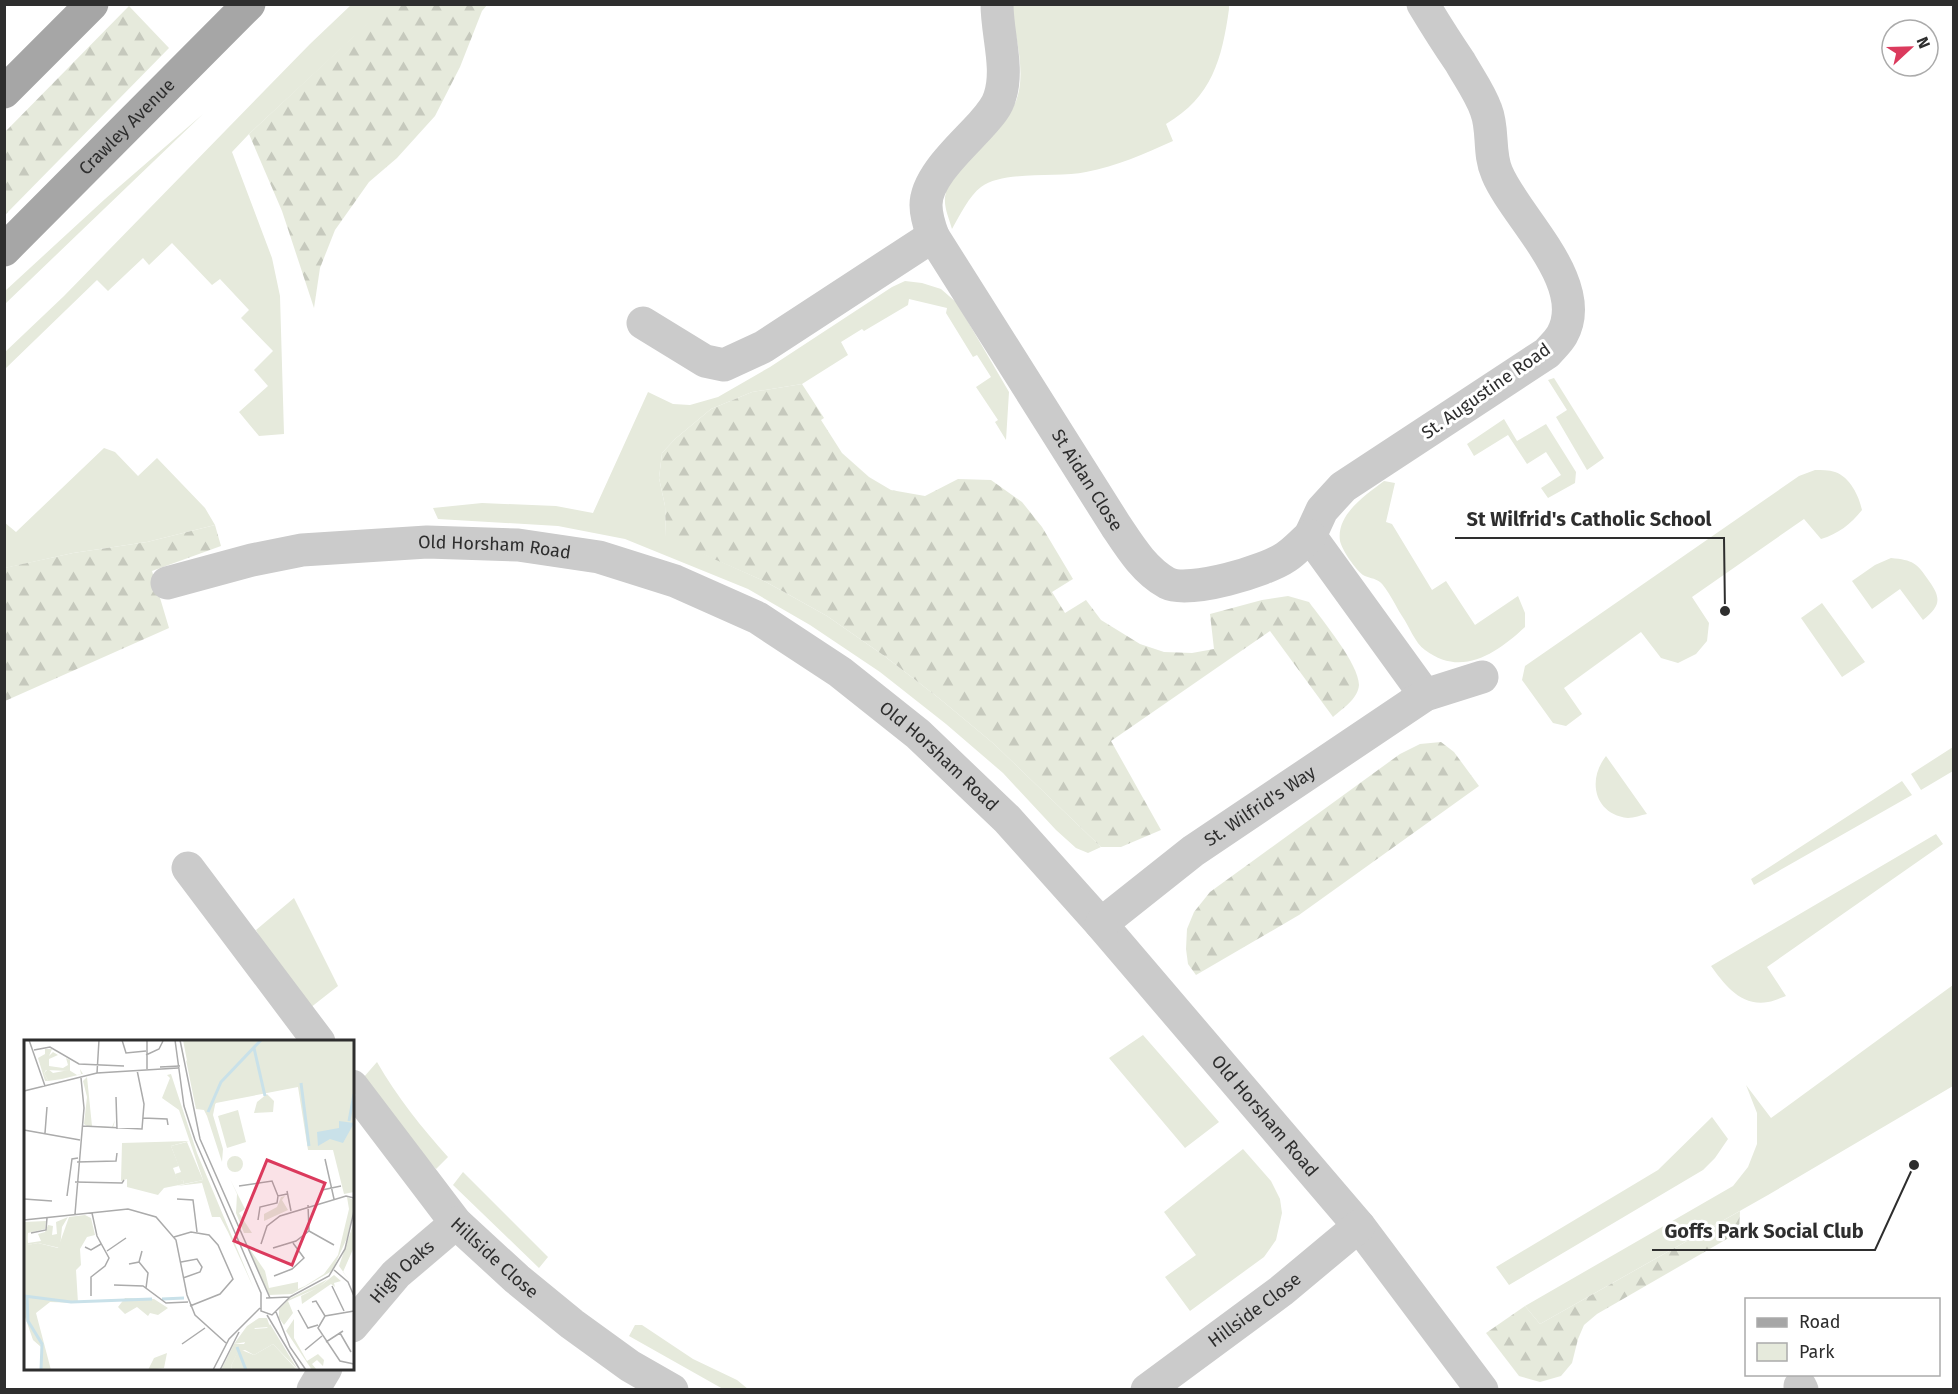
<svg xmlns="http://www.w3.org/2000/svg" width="1958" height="1394" font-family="'Fira Sans',sans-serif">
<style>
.green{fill:#e6eadc}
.forest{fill:url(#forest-firs)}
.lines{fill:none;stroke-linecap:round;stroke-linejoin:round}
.street{stroke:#cbcbcb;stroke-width:33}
.primary{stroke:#a6a6a6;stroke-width:33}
.labels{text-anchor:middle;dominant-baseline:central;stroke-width:6;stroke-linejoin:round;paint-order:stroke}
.street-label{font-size:18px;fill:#2e2e2e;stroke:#fff}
.inset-river{fill:none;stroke:#c9e1e9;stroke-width:3}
.inset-road{fill:none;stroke:#ababab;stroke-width:1.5}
.view{fill:#db3a5d;fill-opacity:0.15;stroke:#db3a5d;stroke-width:3}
.inset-edge{fill:none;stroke:#2e2e2e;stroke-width:3}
.leader{fill:none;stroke:#2e2e2e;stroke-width:2}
.callout-dot{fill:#2e2e2e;stroke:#fff;stroke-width:2}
.callout-label{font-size:20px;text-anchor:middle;font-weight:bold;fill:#2e2e2e;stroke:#fff;stroke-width:6;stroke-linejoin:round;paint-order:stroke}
</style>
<defs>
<pattern id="forest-firs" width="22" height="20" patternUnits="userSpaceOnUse" patternTransform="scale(1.5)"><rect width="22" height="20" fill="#e6eadc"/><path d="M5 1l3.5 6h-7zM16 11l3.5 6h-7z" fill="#c6c9bd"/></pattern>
</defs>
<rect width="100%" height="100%" fill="#fff"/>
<path class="green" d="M351 5H388L249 134 232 152 272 258 280 296 284 434 259 436 239 412 268 386 254 370 273 351 241 318 249 310 220 279 212 285 172 243 149 265 143 258 108 291 97 280 5 369 4 353 64 296 310 44Z
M1010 5H1229V9C1222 59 1212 97 1166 124L1173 141C1144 154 1117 166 1086 172 1058 178 1003 170 981 187 969 196 960 215 952 229 949 218 944 208 945 197 949 164 1002 134 1016 101 1027 73 1015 34 1010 5Z
M203 114 5 304V291L105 199Z
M905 281 922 283 941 289 957 303 1009 392 1006 440 995 422 998 420 976 387 991 377 977 355 973 357 946 313 947 308 909 299 908 305 864 331 862 329 841 342 848 355 802 384 752 392 711 409 675 439 662 453 659 478 665 506 666 537 766 582 827 616 883 655 940 699 994 744 1101 847 1088 853 1076 848 1056 830 1003 773 946 724 880 672 810 625 748 589 625 539 558 526 438 519 433 508 482 503 556 506 593 513 648 392 673 404 690 405 718 397 770 367 892 287Z
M1554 378 1604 458 1587 470 1556 417 1567 410 1548 380Z
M1504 419 1517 441 1546 424 1576 472 1575 483 1548 498 1541 488 1561 475 1546 452 1527 464 1508 435 1474 456 1467 444Z
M104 448 115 452 138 476 157 458 205 508 215 525 147 542 73 553 5 568 4 522 16 532Z
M1815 470C1821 470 1829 470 1835 472 1850 477 1859 496 1862 510 1851 524 1838 534 1821 539L1804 519 1692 597 1709 623 1707 641 1696 654 1678 663 1661 658 1641 632 1564 688 1582 714 1566 726 1553 723 1522 680 1525 666 1799 476Z
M1384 481 1395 483 1386 522 1392 524 1432 590 1446 581 1475 625 1518 596 1525 613V627C1497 653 1462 678 1425 650 1415 643 1409 626 1402 616 1397 608 1387 588 1380 582 1375 578 1368 578 1363 575 1355 569 1342 550 1340 541 1336 514 1366 495 1384 481Z
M1891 558C1913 560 1917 563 1929 581 1942 599 1940 606 1923 620L1900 589 1872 609 1852 581 1875 565Z
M1822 603 1865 662 1842 677 1801 618Z
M1953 747V771L1921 790 1911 774Z
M1606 756 1647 814C1641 815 1634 818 1628 818 1594 814 1587 780 1606 756Z
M1902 781 1912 795 1754 885 1751 879Z
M1936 834 1943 844 1767 967 1786 996C1780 998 1774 1001 1768 1002 1741 1007 1724 984 1711 966Z
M294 898 338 986 310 1008 267 951 256 930Z
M1953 985V1086L1768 1195 1540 1324 1525 1306 1733 1186 1748 1167 1757 1144V1113L1746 1085 1771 1118Z
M1143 1035 1219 1122 1185 1148 1109 1058Z
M377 1062C397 1097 422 1128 448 1157L436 1169 408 1137 363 1078Z
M1712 1117 1728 1139 1715 1158 1703 1170 1509 1285 1496 1267 1658 1170Z
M1243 1149 1271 1181 1280 1199 1282 1213 1276 1240 1264 1257 1190 1311 1165 1277 1196 1255 1164 1212Z
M463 1172 548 1257 539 1268 453 1185Z
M635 1325H642L693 1359 737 1380 748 1389H723L629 1336Z"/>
<path class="forest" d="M388 4 487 5 482 11 460 67 435 116 397 158 369 182 335 230 320 268 314 308 282 211 249 134Z
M129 6 169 48 5 215V132Z
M802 384 824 418 821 420 842 453 869 477 891 490 925 496 958 479 991 480 1022 502 1042 527 1073 579 1052 592 1065 613 1086 600 1101 620 1140 644 1164 652 1192 653 1214 649 1210 614 1262 600 1288 596 1309 602C1322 620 1359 664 1359 685 1358 699 1342 709 1333 717L1270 631 1111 741 1161 830 1121 847H1101L994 744 940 699 883 655 827 616 766 582 666 538 665 506 659 478 662 453 675 439 711 409 752 392Z
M215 525 221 546 152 571 169 628 5 701 4 568 73 553 147 542Z
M1441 742 1454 752 1479 786 1299 915 1196 975 1188 964 1186 949 1187 929 1194 912 1210 892 1400 754 1420 744Z
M1740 1211 1739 1232 1597 1314 1584 1325 1578 1339 1572 1363 1561 1376 1540 1382 1519 1376 1486 1333 1525 1306 1540 1324Z"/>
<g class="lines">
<g class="street">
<path d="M1423 4C1435 24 1447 43 1460 62 1469 78 1480 93 1486 110 1494 130 1488 153 1497 173 1515 217 1591 283 1562 335 1558 342 1552 347 1547 353L1343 487 1322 510 1310 536 1425 695"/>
<path d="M933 236C929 225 926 216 926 205 926 177 962 146 980 126 988 117 997 108 1000 96 1009 68 997 34 997 4"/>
<path id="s1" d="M643 323 705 361 724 365 763 347 933 236 1116 526C1130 547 1144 570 1167 583 1189 594 1266 571 1286 557 1295 551 1302 543 1310 536"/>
<path id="s2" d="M167 583 252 560 302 550 427 542 518 545 599 557 675 581 758 618 840 672 918 734 1007 819 1101 924 1359 1226 1482 1390"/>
<path d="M188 868 319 1042"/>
<path id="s3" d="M1101 924 1193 851 1425 695 1482 677"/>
<path id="s4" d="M352 1086 456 1223 517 1279 572 1324 630 1366 672 1390"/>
<path id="s5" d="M352 1326 396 1274 456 1223"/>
<path d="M1800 1386 1802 1390"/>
<path d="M313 1390 326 1368"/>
<path id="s6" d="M1147 1390 1281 1291 1359 1226"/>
</g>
<g class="primary">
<path d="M4 92 92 4"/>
<path id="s7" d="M4 250 249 4"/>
</g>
</g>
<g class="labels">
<g class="street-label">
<text stroke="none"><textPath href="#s7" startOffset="174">Crawley Avenue</textPath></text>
<text transform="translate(1486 391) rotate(-35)">St. Augustine Road</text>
<text stroke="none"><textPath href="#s1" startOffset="627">St Aidan Close</textPath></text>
<text stroke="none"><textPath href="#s2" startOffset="332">Old Horsham Road</textPath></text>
<text stroke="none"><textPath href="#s2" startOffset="836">Old Horsham Road</textPath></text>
<text stroke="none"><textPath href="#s3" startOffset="198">St. Wilfrid's Way</textPath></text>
<text stroke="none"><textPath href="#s2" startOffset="1322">Old Horsham Road</textPath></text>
<text stroke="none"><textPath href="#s4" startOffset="224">Hillside Close</textPath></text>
<text stroke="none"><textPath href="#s5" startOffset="74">High Oaks</textPath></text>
<text stroke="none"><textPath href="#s6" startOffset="134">Hillside Close</textPath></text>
</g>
</g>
<g transform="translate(24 1040)">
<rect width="330" height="330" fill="#fff"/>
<path d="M21 9H28L25 16 29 12 34 15 25 19V26L39 28 44 25 42 18 46 20V31L22 30 20 33 24 41 38 40 21 41 14 18 21 14ZM63 37 68 86 88 87 91 80 89 88 63 86 60 84 63 57 59 41ZM214 70 222 102 203 108 194 76ZM163 102 179 140 160 144 159 140 154 142 151 134 157 132 147 106ZM203 124a8 8 0 1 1 16 0a8 8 0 1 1-16 0ZM323 157 330 160V168L323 198 308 231 268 254 245 255 223 205 241 231 245 248 274 242V249L281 246 300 234 314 215 325 169ZM44 177 38 187 36 208 14 203 3 205V196L4 203 17 201 14 194 21 192 24 185 29 186 28 195 33 194 32 182ZM330 182V207L319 232 328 244 315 226ZM310 235 317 241 310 243 311 247 307 244 278 264 277 256 293 248 264 261 269 273 260 285 255 278V269L265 259 304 239 295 247ZM246 284 274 330 249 304 230 315 221 310 214 312 207 326 208 330H197L210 304H220L229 289 243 288ZM143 313 140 328 124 330 130 318Z" fill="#e6eadc"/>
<path d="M162 20 193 55 189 75 199 109 198 122 183 76 180 70 172 69ZM24 29 29 33 45 30 53 35 57 34 56 29 59 34H58L38 39 24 41 20 33ZM147 34 173 113 230 249 204 192 196 177H188L178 143 153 146 179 140 155 70 138 58 146 38 143 35ZM243 54 250 61 249 72 230 73 233 62ZM206 139 221 169 215 173 228 193H220L212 173 213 154ZM261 156 258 160 264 170 240 181V174L253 167 257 157ZM61 175 67 178 71 195 63 197 56 209 57 225 52 230 54 263 26 262 12 273 27 330H17V307L9 300 0 274V182L22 181 21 189 4 193 3 205 14 203 34 208 45 177ZM101 258 130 259 144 268 134 275 126 273 124 276 113 267 101 274 94 267ZM235 278H243L246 287 231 288 222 302 210 304 223 286ZM270 279V298L283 321 294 314 300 320 299 326 293 320 288 324 293 330H288L262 291ZM249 304 273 330H208L207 326 215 309 230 315Z" fill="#e6eadc"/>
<path d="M159 0H330V152L320 154 309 110H284L274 47 192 63 185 71 171 62ZM165 101 147 106 155 126 149 128 154 141 159 140 160 144 140 148 134 155 103 147V139L97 141 98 103Z" fill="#e6eadc"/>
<path d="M315 81 330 83 319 103 306 99 294 106 293 92 315 88Z" fill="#c9e1e9"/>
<path class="inset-river" d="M230 8 241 56M277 43 285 106M184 72 197 42 237 0M325 81 330 54M0 256 47 262 128 259M3 257 4 281 18 304 17 330M138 259 160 258M213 307 222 330"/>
<path class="inset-road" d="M5 0 21 46M98 0 102 13 122 11M151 0 160 66 171 100 237 253V271L248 275 266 257M156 0 176 99 246 258M10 10 26 7 55 24 100 26M122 15 135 9 139 1M136 27 156 26M123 29V0M73 33 75 0M0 51 73 33 154 28M92 57 93 89M119 78 143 79 144 85M59 86 118 89 120 64 113 30M0 90 56 100M21 93 23 67M301 119 310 159M53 122 92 121 93 113M51 142 98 143 100 140M215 146 248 141 254 156 263 154M298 150 317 146M263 151 267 171M43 156 48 119 54 118M0 159 28 161M153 159 169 160 173 192M51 174 60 68 57 38M0 180 104 169 132 177 152 200 163 255 171 275 202 303M234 180 236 167 253 163 254 156M285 191 310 205M7 193 22 190 23 178M150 197 167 192 185 195 194 205 209 239 196 254 166 266M237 204 243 186 256 176 322 156 330 158M61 207 67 210 77 204M249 208 272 201 285 191 284 165M83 211 102 198M115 222 124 233 122 248M157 222 173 219 178 227 176 232 159 238M105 224 115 222 118 211M310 230 324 242 330 256M250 236 268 229 280 218 269 203M90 245 119 246 142 263 164 262M308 246 320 271M67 256V237L81 226 85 218 73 196 68 173M242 258 266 257 305 236 321 209 330 171M288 262 292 261 301 276M274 270 284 288 294 285M330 271 301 276 294 288 316 321 330 324M252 272 266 307 282 330M243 275 276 330M316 293 327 312M302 302 319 291M158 304 181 288M281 310 298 296M189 330 205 299 236 268M196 330 215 292"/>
<path class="view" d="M243 120 301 143 268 225 210 201Z"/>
<rect width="330" height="330" class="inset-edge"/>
</g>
<path class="leader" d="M1725 611L1724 538H1455M1914 1165L1875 1250H1652"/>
<g class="callout-dot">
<circle cx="1725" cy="611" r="6"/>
<circle cx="1914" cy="1165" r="6"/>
</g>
<g class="callout-label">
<text x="1589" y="526">St Wilfrid's Catholic School</text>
<text x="1764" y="1238">Goffs Park Social Club</text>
</g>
<rect width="1958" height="1394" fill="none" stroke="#2e2e2e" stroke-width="12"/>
<rect x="1745" y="1298" width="195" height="78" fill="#ffffff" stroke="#ababab" stroke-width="1.5"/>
<rect x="1757" y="1318" width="30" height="9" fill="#a6a6a6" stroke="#ababab" stroke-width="1.5"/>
<text x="1799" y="1328" font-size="18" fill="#2e2e2e">Road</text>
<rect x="1757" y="1343" width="30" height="18" fill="#e6eadc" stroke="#ababab" stroke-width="1.5"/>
<text x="1799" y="1358" font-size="18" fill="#2e2e2e">Park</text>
<g transform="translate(1910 48) rotate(68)"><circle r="28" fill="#ffffff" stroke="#ababab" stroke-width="1.5"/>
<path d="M0-4.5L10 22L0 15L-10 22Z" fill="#db3a5d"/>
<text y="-9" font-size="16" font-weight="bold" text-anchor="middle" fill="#2e2e2e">N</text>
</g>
</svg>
